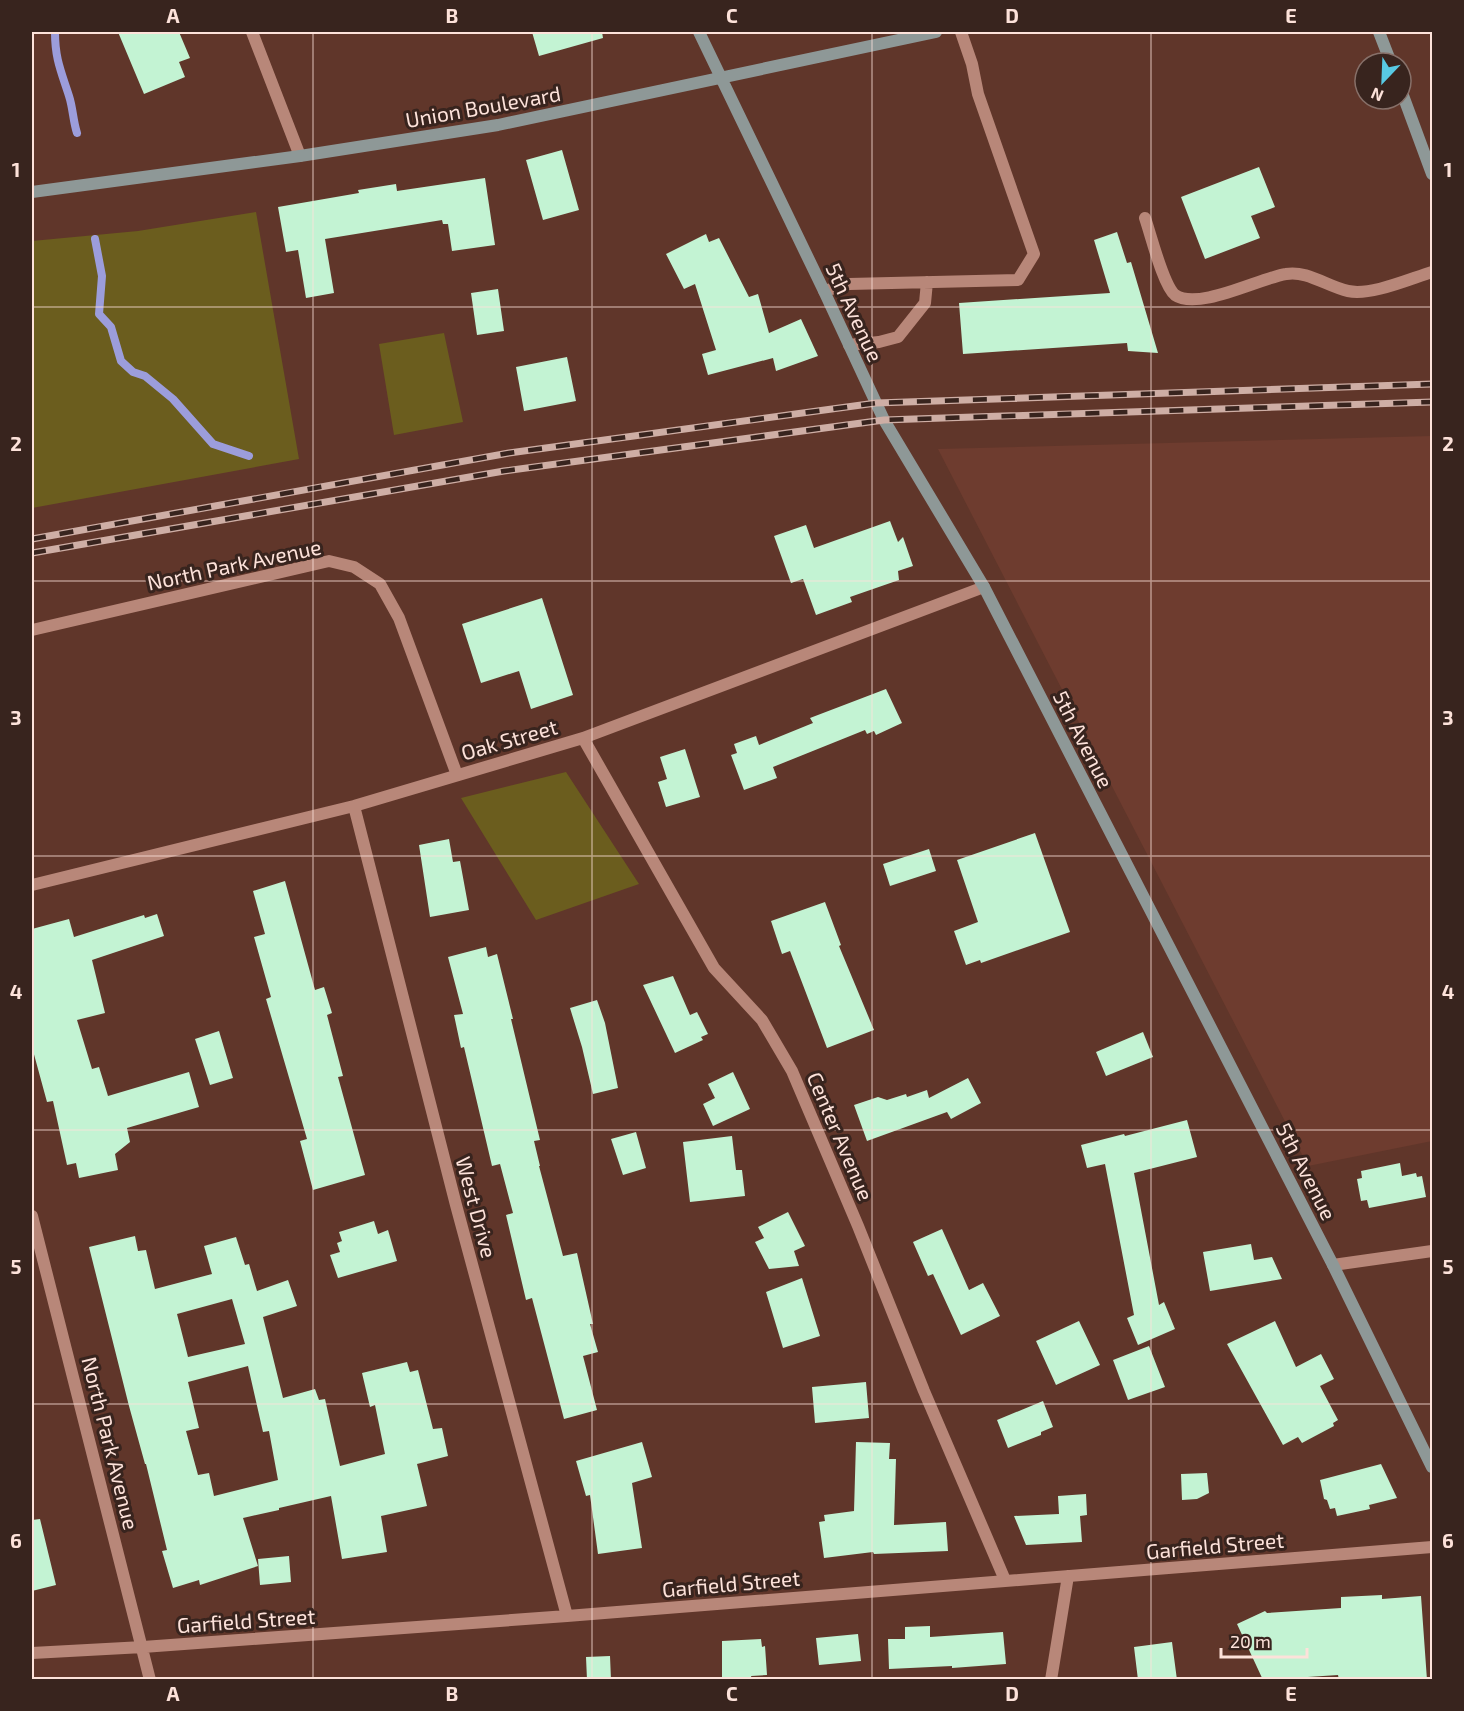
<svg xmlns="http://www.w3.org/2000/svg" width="1464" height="1711" font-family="'Exo 2',sans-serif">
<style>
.built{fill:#6e3c2f}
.green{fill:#6b5d1e}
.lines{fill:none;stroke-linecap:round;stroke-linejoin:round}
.stream{stroke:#9c9ddb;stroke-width:8}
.building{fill:#c3f3d3;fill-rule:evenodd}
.lane{stroke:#b88779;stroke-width:12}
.street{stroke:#b88779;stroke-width:12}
.secondary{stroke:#8e9897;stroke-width:12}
.rail-casing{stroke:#ceaea5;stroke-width:7}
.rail{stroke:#38241e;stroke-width:4.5;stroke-dasharray:14;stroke-linecap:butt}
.grid{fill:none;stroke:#fde2da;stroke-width:1.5;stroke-opacity:0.55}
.labels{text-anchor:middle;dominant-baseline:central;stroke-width:6;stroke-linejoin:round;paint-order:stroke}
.street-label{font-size:21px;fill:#fde2da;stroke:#38241e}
.neatline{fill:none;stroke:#fde2da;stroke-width:2}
.grid-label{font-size:20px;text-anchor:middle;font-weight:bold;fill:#fde2da}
</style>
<rect width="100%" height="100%" fill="#60362a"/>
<path class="built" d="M1432 436V1141L1308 1166 938 449Z"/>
<path class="green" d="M256 212 299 459 32 508V241L138 231Z
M444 333 463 422 394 435 379 344Z
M566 772 639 884 536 920 461 798Z"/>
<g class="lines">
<path class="stream" d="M55 32C55 59 61 71 69 96 73 108 73 121 77 133
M95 239 102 276 99 314 111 327 121 361 133 372 145 376 173 399 213 444 249 456"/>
</g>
<path class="building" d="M118 32H179L190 58 179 62 185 77 144 94Z
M532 32H602L603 38 539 56Z
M562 150 579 210 543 220 526 160Z
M1259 167 1275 207 1251 216 1260 238 1205 259 1181 197Z
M485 178 495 245 452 251 448 224H443L442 220 325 239 334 293 306 298 298 250 286 252 278 207 359 193 358 190 396 184 397 191Z
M1117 232 1127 263 1131 262 1158 353 1128 351 1127 343 963 354 959 303 1110 293 1094 240Z
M706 234 709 242 719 238 749 297 758 294 769 333 801 319 818 356 776 371 773 358 708 375 702 354 716 350 695 284 684 289 666 254Z
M498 289 504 331 477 335 471 293Z
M567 357 576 401 524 411 516 367Z
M890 521 898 542 903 537 913 566 898 571 899 580 850 597 852 602 816 615 803 579 791 583 774 536 806 525 814 548Z
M542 598 573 695 531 709 519 671 481 683 462 624Z
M886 689 902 723 876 735 874 731 867 734 865 730 773 767 777 778 744 790 731 755 737 753 734 744 756 736 759 745 813 723 810 718Z
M685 749 700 797 666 807 658 782 667 779 660 757Z
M1035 833 1070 932 981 963 980 960 966 965 954 931 978 922 957 860Z
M449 839 453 862 460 861 469 910 430 917 419 845Z
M929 849 936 871 890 886 883 864Z
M285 881 315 990 324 987 332 1013 327 1015 343 1076 338 1077 365 1175 313 1190 300 1141 307 1139 266 999 271 997 254 937 265 934 253 891Z
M825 902 841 945 839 946 874 1030 827 1048 790 951 782 954 771 921Z
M157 914 164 936 92 960 105 1013 77 1020 92 1069 99 1067 108 1096 189 1072 199 1107 127 1128 130 1142 115 1154 118 1170 79 1178 76 1163 67 1165 53 1101 47 1102 32 1047V929L69 919 74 937 144 915 145 918Z
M486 947 488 957 497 954 513 1019H511L540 1140 534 1141 540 1166H539L563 1256 577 1253 593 1324H590L598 1352 583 1356 597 1410 564 1419 532 1298 526 1300 506 1215 513 1213 500 1164 492 1166 464 1047 461 1048 454 1015 463 1014 448 957Z
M673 976 690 1015 697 1012 708 1034 701 1037 703 1040 675 1053 643 985Z
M597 1000 605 1023 618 1088 593 1094 582 1047 570 1008Z
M219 1031 233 1078 210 1085 195 1039Z
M1143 1032 1153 1057 1106 1076 1096 1052Z
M733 1072 750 1109 713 1126 703 1104 715 1098 708 1084Z
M968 1078 981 1103 951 1119 947 1112 867 1141 854 1105 878 1097 887 1100 906 1094 907 1097 927 1090 929 1098Z
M1187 1120 1197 1157 1134 1173 1159 1305 1164 1302 1175 1329 1138 1345 1127 1318 1134 1315 1105 1164 1087 1168 1081 1145 1124 1134 1125 1136Z
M636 1132 646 1168 623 1175 611 1139Z
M732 1136 736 1170H742L745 1196 690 1202 683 1142Z
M1400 1163 1402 1176 1416 1173 1417 1177 1422 1176 1426 1197 1369 1208 1367 1200 1361 1201 1357 1179 1362 1178 1361 1171Z
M788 1212 805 1246 794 1251 799 1266 769 1269 755 1242 764 1238 758 1227Z
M374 1221 378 1234 388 1230 397 1261 338 1278 330 1255 340 1252 337 1243 342 1241 339 1232Z
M942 1229 969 1290 983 1283 1000 1316 961 1335 933 1274 928 1276 913 1242Z
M135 1236 138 1251 146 1250 155 1289 212 1274 204 1246 236 1237 245 1265 249 1264 257 1291 288 1280 297 1306 263 1317 283 1398 315 1389 319 1400 325 1399 340 1466 385 1454 375 1405 370 1407 362 1373 407 1362 410 1372 418 1370 433 1429 442 1428 448 1456 417 1464 427 1506 381 1516 387 1552 342 1559 331 1496 279 1508V1510L243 1518 258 1566 200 1585 199 1580 173 1588 162 1551 167 1550 146 1464H145L129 1406 89 1247ZM232 1299 245 1344 188 1357 177 1314ZM248 1366 263 1432 269 1431 278 1480 214 1496 209 1473 198 1475 186 1431 199 1428 188 1382Z
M1251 1244 1254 1260 1272 1257 1282 1279 1210 1291 1203 1252Z
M802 1278 820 1336 783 1348 766 1292Z
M1079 1321 1100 1365 1056 1385 1036 1341Z
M1275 1321 1296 1367 1321 1354 1334 1379 1320 1386 1338 1420 1333 1423 1334 1426 1302 1443 1298 1437 1283 1445 1227 1344Z
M1149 1346 1165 1387 1128 1400 1113 1360Z
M866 1382 869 1418 815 1423 812 1387Z
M1043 1401 1053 1427 1041 1432V1435L1008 1448 997 1420Z
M642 1442 652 1477 632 1483 642 1548 598 1554 590 1495 586 1496 576 1461Z
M856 1442 890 1443 889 1459H896L894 1525 946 1522 948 1551 874 1554 873 1552 824 1558 819 1522 825 1521 824 1515 854 1511Z
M1381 1464 1397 1498 1369 1505 1370 1509 1337 1516 1335 1508 1330 1509 1327 1500 1324 1499 1320 1480Z
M1207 1473 1209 1493 1197 1499 1182 1500 1181 1474Z
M1086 1494 1087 1515 1080 1516 1082 1542 1026 1545 1014 1516 1059 1514 1058 1496Z
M40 1519 56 1585 32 1591V1520Z
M289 1556 291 1582 260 1585 258 1559Z
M1382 1595V1599L1421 1596 1427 1680H1339L1338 1675 1263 1680 1237 1624 1265 1611 1267 1613 1341 1608V1597Z
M930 1626V1637L1003 1632 1006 1664 952 1668V1666L889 1669 888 1639H905V1627Z
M858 1634 861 1661 819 1665 816 1638Z
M761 1639 762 1647 765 1646 767 1675 751 1676 752 1679H722V1641Z
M1172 1642 1177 1680H1138L1134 1647Z
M610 1656 611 1680H587L586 1657Z"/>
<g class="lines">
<path class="lane" d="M1145 218C1151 235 1163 285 1175 295 1198 311 1260 278 1286 274 1307 270 1328 287 1348 291 1371 296 1409 279 1432 272
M824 291 849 284 1018 280 1034 254 978 94 972 64 961 32
M849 345 879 342 898 337 925 303 927 282
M32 630 329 561 354 567 380 584 399 618 457 775"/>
<path class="street" d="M252 32 300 156
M583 738 714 968 762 1020 792 1071 858 1226 924 1391 1005 1580
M354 806 456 1205 567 1616
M32 885 354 806 583 738 984 587
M32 1216 150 1680
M1333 1265 1432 1251
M32 1653 143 1647 567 1616 1432 1547
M1051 1680 1068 1576"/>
<path class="secondary" d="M699 32 824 291 884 420 984 587 1333 1265 1432 1467
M1379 32 1391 63
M1401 90 1432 174
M32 192 300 156 498 125 936 32"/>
<defs>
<path id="rail" d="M32 539 509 453 876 403 1432 384
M32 553 504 471 884 420 1432 402"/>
</defs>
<use href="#rail" class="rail-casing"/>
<use href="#rail" class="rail"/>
</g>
<path class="grid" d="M313 32V1680M592 32V1680M872 32V1680M1151 32V1680M32 307H1432M32 581H1432M32 856H1432M32 1130H1432M32 1404H1432"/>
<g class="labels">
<g class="street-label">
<text transform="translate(483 106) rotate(-10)">Union Boulevard</text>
<text transform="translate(855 312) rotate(65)">5th Avenue</text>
<text transform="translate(234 564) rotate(-12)">North Park Avenue</text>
<text transform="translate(509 739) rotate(-16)">Oak Street</text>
<text transform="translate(1084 739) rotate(63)">5th Avenue</text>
<text transform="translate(841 1136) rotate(67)">Center Avenue</text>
<text transform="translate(1307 1171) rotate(63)">5th Avenue</text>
<text transform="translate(477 1207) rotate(75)">West Drive</text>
<text transform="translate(111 1443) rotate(76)">North Park Avenue</text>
<text transform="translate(1215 1545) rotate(-5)">Garfield Street</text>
<text transform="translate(731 1583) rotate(-5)">Garfield Street</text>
<text transform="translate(246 1620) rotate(-4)">Garfield Street</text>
</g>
</g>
<rect width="1464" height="1711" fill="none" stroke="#38241e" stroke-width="66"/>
<g transform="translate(1383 81) rotate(203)"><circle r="28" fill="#38241e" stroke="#877069" stroke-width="1.5"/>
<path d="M0-4.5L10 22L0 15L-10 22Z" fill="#58c9e3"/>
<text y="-9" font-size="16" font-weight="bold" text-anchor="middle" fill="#fde2da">N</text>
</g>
<path d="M1221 1648v9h86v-9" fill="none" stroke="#fde2da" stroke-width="3"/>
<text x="1230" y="1648" font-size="18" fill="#fde2da" stroke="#38241e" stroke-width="4.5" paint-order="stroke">20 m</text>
<rect x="33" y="33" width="1398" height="1645" class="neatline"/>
<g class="grid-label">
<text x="173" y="23">A</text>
<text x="452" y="23">B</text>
<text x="732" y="23">C</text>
<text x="1012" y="23">D</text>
<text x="1291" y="23">E</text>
<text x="16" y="177">1</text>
<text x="1448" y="177">1</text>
<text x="16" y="451">2</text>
<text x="1448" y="451">2</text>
<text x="16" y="725">3</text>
<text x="1448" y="725">3</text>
<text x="16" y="999">4</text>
<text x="1448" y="999">4</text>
<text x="16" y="1274">5</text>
<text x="1448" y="1274">5</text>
<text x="16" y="1548">6</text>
<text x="1448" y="1548">6</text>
<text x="173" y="1701">A</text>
<text x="452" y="1701">B</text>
<text x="732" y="1701">C</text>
<text x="1012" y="1701">D</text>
<text x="1291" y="1701">E</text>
</g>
</svg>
